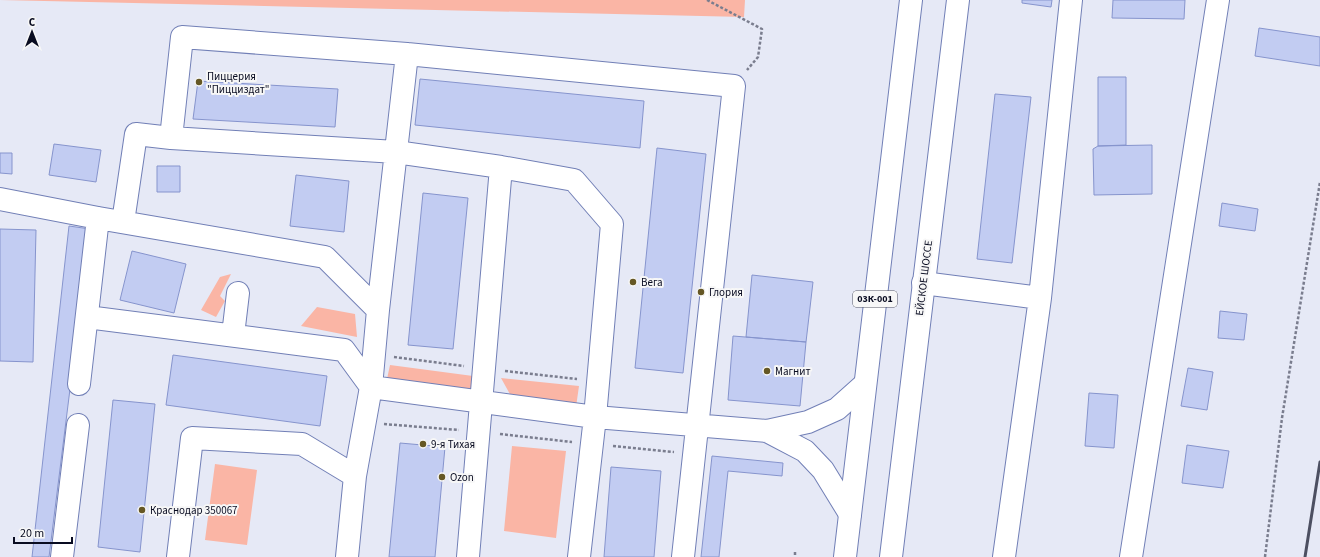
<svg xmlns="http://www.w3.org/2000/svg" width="1320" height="557" font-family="'Source Sans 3',sans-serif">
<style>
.green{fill:#fab5a5}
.building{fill:#c2ccf2;stroke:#8694cd}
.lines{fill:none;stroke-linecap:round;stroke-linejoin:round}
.minor-casing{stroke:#717fb6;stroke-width:24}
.major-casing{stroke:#717fb6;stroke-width:24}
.path{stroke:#7a7d8e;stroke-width:2.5;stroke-dasharray:3 2;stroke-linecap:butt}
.minor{stroke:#fff;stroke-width:22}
.major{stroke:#fff;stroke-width:22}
.rail{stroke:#4c4f61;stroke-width:3}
.poi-dot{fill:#655724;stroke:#f7f7f7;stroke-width:1.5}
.labels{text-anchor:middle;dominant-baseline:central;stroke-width:4;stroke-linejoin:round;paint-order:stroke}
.shield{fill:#f7f7f7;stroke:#505261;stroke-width:1}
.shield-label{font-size:10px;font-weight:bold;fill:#090c21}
.poi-label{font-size:11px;fill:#090c21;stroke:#f7f7f7;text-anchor:start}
.street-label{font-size:11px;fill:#090c21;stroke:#f7f7f7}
</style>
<rect width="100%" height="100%" fill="#e6e9f6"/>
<path class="green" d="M0 0H745L744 17Z
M231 274 220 296 225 301 216 317 201 310 220 277Z
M317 307 355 314 357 337 301 326Z
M390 365 473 376 471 391 387 379Z
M501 378 579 386 576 407 511 396Z
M512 446 566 451 556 538 504 531Z
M215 464 257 470 247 545 205 540Z"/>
<path class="building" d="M1022 0H1052L1051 7 1022 3Z
M1113 0H1185L1184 19 1112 18Z
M1259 28 1320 37V66L1255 56Z
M1098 77H1126V145L1098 146Z
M420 79 644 101 640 148 415 125Z
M198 81 338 89 335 127 193 119Z
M995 94 1031 97 1012 263 977 259Z
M54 144 101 150 96 182 49 175Z
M1152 145V194L1094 195 1093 149 1098 146Z
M657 148 706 154 683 373 635 368Z
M0 153H12V174L0 173Z
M157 166H180V192H157Z
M296 175 349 181 344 232 290 226Z
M423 193 468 198 453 349 408 345Z
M1222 203 1258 209 1255 231 1219 226Z
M69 226 90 229 49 557H32Z
M0 229 36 230 33 362 0 361Z
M132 251 186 264 174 313 120 300Z
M752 275 813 282 806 342 746 337Z
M1220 311 1247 314 1244 340 1218 338Z
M733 336 806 342 800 406 728 400Z
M173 355 327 376 320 426 166 405Z
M1188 368 1213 372 1207 410 1181 406Z
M1089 393 1118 395 1114 448 1085 446Z
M113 400 155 404 140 552 98 547Z
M400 443 445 447 435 557H389Z
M1187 445 1229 451 1223 488 1182 483Z
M712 456 783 463 782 476 728 471 719 557H701Z
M611 467 661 471 654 557H604Z"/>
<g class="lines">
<defs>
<path id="minor" d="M171 138 396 152 501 167 574 180 612 224 595 417 579 557
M0 199 98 218 325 257 378 310
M123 222 136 134 171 138 182 37 407 54 734 86 683 557
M923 283 1040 298
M87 317 344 350 371 387 595 417 767 431 808 422 837 409 865 384
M233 335 238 293
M79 384 98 218
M767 431 805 451 823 470 850 514
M62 557 78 425
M178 557 192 438 302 444 355 476
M347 557 355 476 371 387 378 310 407 54
M468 557 501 167
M1004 557 1040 298 1071 0
M1131 557 1218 0"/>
<path id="major" d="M845 557 911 0
M891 557 958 0"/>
</defs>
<use href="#minor" class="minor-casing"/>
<use href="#major" class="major-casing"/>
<path class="path" d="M707 0 762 29 758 57 747 70
M394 357 464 366
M505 371 577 379
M384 424 459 430
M500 434 572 442
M613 446 674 452
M795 552V557
M1265 557 1282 418 1320 182"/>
<use href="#minor" class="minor"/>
<use href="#major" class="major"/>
<path class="rail" d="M1305 557 1320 462"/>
</g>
<g class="poi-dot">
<circle cx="199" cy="82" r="4"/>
<circle cx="633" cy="282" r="4"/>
<circle cx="701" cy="292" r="4"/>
<circle cx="767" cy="371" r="4"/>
<circle cx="423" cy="444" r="4"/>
<circle cx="442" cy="477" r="4"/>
<circle cx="142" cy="510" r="4"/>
</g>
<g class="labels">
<rect class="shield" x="853" y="291" width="44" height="16" rx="3"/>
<g class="shield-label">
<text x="875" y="299">03К-001</text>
</g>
<g class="poi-label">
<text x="207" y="76">Пиццерия<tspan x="207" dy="13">"Пицциздат"</tspan></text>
<text x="641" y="282">Вега</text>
<text x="709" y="292">Глория</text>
<text x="775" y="371">Магнит</text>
<text x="431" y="444">9-я Тихая</text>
<text x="450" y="477">Ozon</text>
<text x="150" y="510">Краснодар 350067</text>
</g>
<g class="street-label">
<text transform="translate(924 278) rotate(-83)">ЕЙСКОЕ ШОССЕ</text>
</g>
</g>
<g transform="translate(32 32)" stroke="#f7f7f7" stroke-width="3" paint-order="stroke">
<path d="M0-3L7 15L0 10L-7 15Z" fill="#090c21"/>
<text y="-6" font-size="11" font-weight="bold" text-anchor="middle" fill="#090c21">С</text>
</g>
<path d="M14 537v6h58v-6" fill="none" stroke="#090c21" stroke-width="2"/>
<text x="20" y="537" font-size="12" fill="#090c21" stroke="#f7f7f7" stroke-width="3" paint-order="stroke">20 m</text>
</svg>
